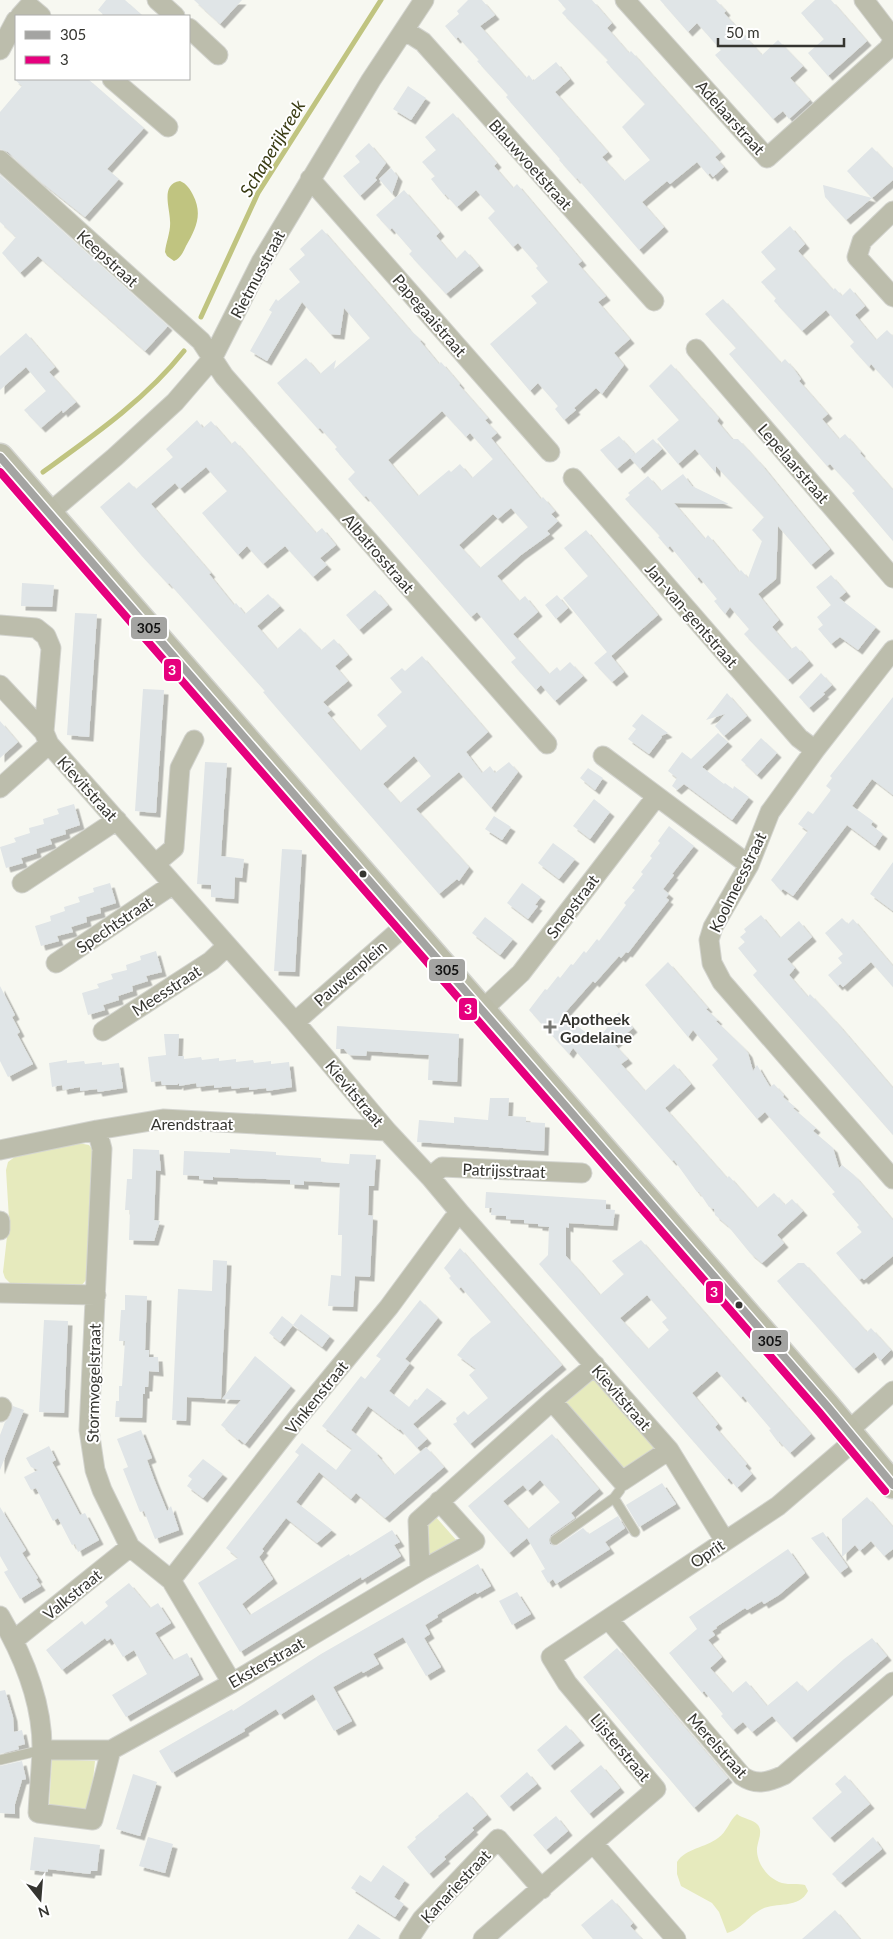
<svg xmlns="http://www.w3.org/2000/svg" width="893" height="1939" font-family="Lato,sans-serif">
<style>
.green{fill:#e6eabd}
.water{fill:#c0c480}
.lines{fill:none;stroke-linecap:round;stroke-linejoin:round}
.stream{stroke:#c0c480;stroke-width:5}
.building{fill:#e0e5e7;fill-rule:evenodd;filter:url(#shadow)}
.lane-casing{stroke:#d3d4cf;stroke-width:11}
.street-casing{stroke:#d3d4cf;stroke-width:21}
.secondary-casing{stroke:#d3d4cf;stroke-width:29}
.lane{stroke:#bcbdac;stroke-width:9}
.street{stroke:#bcbdac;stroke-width:19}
.secondary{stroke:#bbbca9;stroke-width:26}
.bus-1-casing{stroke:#fff;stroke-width:11}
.bus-2-casing{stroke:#fff;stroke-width:11}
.bus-1{stroke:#a4a4a2;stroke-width:8}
.bus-2{stroke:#e6007e;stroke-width:8}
.bus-dot{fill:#353530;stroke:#fff;stroke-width:2}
.poi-dot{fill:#797974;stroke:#fff;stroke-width:2}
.labels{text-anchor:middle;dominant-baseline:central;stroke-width:4;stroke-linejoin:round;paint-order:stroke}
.street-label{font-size:16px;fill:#353530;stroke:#fff}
.poi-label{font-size:16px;font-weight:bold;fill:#353530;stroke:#fff;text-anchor:start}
.water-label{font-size:18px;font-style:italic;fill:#393b13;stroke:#fff}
.line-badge{stroke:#fff;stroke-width:2}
.badge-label{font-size:14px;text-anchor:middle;font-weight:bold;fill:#fff}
.pale-badge-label{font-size:14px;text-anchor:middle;font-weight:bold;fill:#111}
</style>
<defs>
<filter id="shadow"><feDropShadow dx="4.5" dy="4.5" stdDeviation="0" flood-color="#0004"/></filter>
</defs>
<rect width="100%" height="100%" fill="#f7f8f1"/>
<path class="green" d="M78 1143 89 1145 94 1152 86 1280 81 1286 12 1285 5 1278 3 1272 9 1219 6 1170 8 1162 16 1156Z
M593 1378 656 1449 625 1471 565 1403Z
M435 1516 457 1541 428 1558V1522Z
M52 1759 95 1761 90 1810 49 1807Z
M737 1814C743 1819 753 1819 758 1825 763 1832 758 1840 757 1848 756 1863 768 1879 782 1883 790 1885 798 1883 805 1885L808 1891C799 1909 776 1902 762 1909 749 1915 741 1930 727 1933L719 1912 712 1903 681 1886 677 1874V1862C686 1848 705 1848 718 1838 727 1832 729 1821 737 1814Z"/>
<path class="water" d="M180 181C187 184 190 189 193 195 203 214 196 229 186 246 183 252 181 258 174 261L167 256 165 252C166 242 171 231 170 221 170 208 160 184 180 181Z"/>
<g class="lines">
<path class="stream" d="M201 317 258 193 381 0
M43 472C93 436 145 400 184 351"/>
</g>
<path class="building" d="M106 0H125L143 16H105L98 10Z
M194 0H242L220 24Z
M468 0H482L495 15 480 26 526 78 529 75 533 81 556 62 570 79 555 92 608 152 602 157 624 181 650 160 622 127 645 104 606 62 608 60 562 13 566 9 558 0H592L612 23 607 28 629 53 631 51 721 152 715 157 724 167 713 177 710 173 708 175 697 162 670 184 667 181 642 202 664 227 639 250 577 178 576 179 559 160 560 159 506 97 508 95 477 61 479 60 458 37 456 39 445 26 459 14 457 11Z
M660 0H716L726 11 724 13 762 55 778 40 803 66 790 78 810 100 789 119 783 111 773 119 715 55 721 50 697 23 688 32Z
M815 0H831L867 41 828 76 808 53 824 39 801 13Z
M14 79H88L144 128 107 169 119 179 85 217 41 182 8 152 0 149V112L22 86Z
M408 86 426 98 411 120 393 109Z
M453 113 497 163 494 166 513 188 517 184 582 261 578 264 606 296 598 302 630 339 614 353 624 365 602 394 596 388 574 408 576 410 564 420 555 409 558 406 538 383 530 391 490 344 537 303 531 296 548 282 536 268 538 266 518 243 513 247 488 218 495 211 476 190 457 207 445 194 444 195 431 179 435 176 422 162 436 150 425 137Z
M369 143 386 163 375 178 377 180 360 196 343 176 360 162 355 156Z
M872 147 893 169V180L872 198 847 171Z
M391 168 398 177 392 194 379 179Z
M0 175 168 326 145 351 38 256 20 273 2 253 16 237 0 222Z
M823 185 872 198 846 220 825 197Z
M404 190 440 232 436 236 456 259 465 250 479 266 446 294 409 254 412 251 392 228 390 230 376 215Z
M790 226 805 244 798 251 833 290 835 288 842 296 850 288 865 306 855 315 876 340 887 330 893 336V388L871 364 869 367 850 346 854 342 826 310 802 331 774 301 776 298 761 282 776 269 761 252Z
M322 229 409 329 421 340 420 341 439 364 441 362 460 384 459 385 488 418 485 420 497 433 491 438 541 499 543 497 555 511 551 514 558 521 547 531 550 534 521 555 497 576 519 601 525 596 538 612 513 634 549 674 557 667 560 671 570 662 583 676 555 701 541 685 536 690 511 662 516 658 477 612 471 617 418 556 366 496 364 497 348 479 355 472 335 449 337 447 320 428 318 429 277 383 306 358 320 374 336 360 334 369 370 338 344 308 340 335 330 334 302 302 267 361 250 351 272 312 269 310 276 299 278 301 300 282 289 269 305 255 300 249ZM442 411 466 437 470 433 493 459 472 478 460 464 451 472 449 470 418 496 388 460ZM511 508 528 527 480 568 459 545 493 514 498 519Z
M723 299 781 363 785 359 793 368 801 379 799 381 828 414 822 419 839 439 845 434 861 452 860 453 893 490V541L852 493 855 491 830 464 827 466 729 354 736 348 705 314Z
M26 333 55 367 49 372 76 402 63 413 62 410 41 428 24 410 46 391 26 367 0 390V356Z
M671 364 719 418 717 421 732 439H738L761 464 830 549 811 565 778 526 776 579 758 594 779 620 772 627 791 649 796 646 809 661 788 680 744 634 749 629 730 607 725 614 714 601 717 599 699 577 697 579 670 546 668 548 658 537 660 536 625 499 630 495 628 493 648 476 661 491 683 474 692 486 729 504 674 503 705 539 708 535 739 572 741 570 748 578 762 541 752 530 764 517 716 466V473L695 449 678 464 657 439 679 420 649 386Z
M197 420 203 428 211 421 231 444 235 441 316 533 322 528 336 545 320 558 327 565 313 577 285 546 263 564 247 546 238 555 202 513 227 491 206 467 180 489 175 483 151 504 211 573 209 574 234 605 236 603 245 614 268 594 280 606 257 626 277 649 300 628 321 650 334 639 348 655 335 666 348 681 323 702 331 710 327 713 360 751 387 726 377 715 402 692 390 678 402 668 405 671 422 656 488 732 466 752 482 773 490 766 495 773 509 762 518 772 491 808 459 772 416 809 469 867 459 881 457 879 439 894 287 720 263 692 265 691 169 583 168 584 141 555 100 507 129 482 136 489 173 457 166 449ZM414 756 431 776 400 803 383 784Z
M619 436 635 454 617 469 600 450Z
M653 439 662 449 640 469 630 458Z
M586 530 658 615 611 656 624 672 612 682 594 663 607 652 563 598 588 576 564 548Z
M831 575 846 592 839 598 876 627 858 650 840 637 831 644 818 629 823 625 817 617 831 605 816 587Z
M22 583 54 585 52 607 21 606Z
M375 590 388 605 359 630 346 615Z
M557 595 568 608 556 619 545 605Z
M75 613 97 614 89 737 67 735Z
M821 673 832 685 823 693 825 694 809 708 799 697Z
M143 689 164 690 156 813 135 811Z
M727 693 747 716 724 736 715 726 725 714 706 720Z
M893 697V795L872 779 852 806 873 821 871 825 883 834 875 846 847 825 793 896 783 889 781 891 771 880 808 831 798 824 808 811 813 814 831 790 826 786 832 778 830 776Z
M642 714 668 733 661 736 662 737 649 754 628 739 636 729 632 726Z
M0 721 18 742 0 758Z
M718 733 728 742 702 767 724 784 725 783 733 789 734 786 749 797 732 820 684 784 677 790 672 786 677 778 668 771 682 752 691 759Z
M761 738 777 753 757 775 741 760Z
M205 762 227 763 221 856 244 859 242 878 235 877 234 899 211 897V885L197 884Z
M588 768 603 778 595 790 580 778Z
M594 799 610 812 590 839 573 826Z
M74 804 80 825 65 830 66 834 50 839 52 844 36 849 37 853 21 858 23 863 6 868 0 847 16 842 14 838 30 833 29 828 44 824 43 819 59 814 57 809Z
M494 816 511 827 502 840 485 829Z
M669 826 694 846 672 874 674 875 663 889 669 894 666 898 669 900 628 953 626 952 621 958 619 956 595 983 593 981 563 1015 597 1041 619 1012 633 1028 614 1044 628 1059 621 1064 645 1091 674 1064 691 1084 665 1108 727 1178 729 1176 757 1208 774 1193 785 1205 792 1199 803 1211 777 1235 784 1243 762 1263 750 1253 728 1226 715 1215 714 1209 709 1207 699 1192H697L674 1160 672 1161 573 1048 569 1054 529 1010 545 989 547 990 558 976 560 978 571 964 573 965 584 951 586 953 597 939 599 941 626 905 624 903 635 890 632 888 643 874 641 872 652 858 650 856 660 843 658 841Z
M553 843 575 859 559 879 538 863Z
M282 849 302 850 295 972 274 971Z
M893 862V911L870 894Z
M110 883 116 903 100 908 101 913 86 917 87 922 71 927 73 932 57 936 59 941 41 946 35 926 51 921 50 916 65 911 64 907 80 902 78 897 94 892 93 888Z
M522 883 541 897 535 905 538 906 528 919 507 903Z
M761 915 780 938 799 921 812 937 787 959 795 968 789 975 808 997 810 994 837 1023 893 1088V1135L753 975 757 971 738 948 745 942 740 937 746 932 744 929Z
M485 917 513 939 500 955 472 933Z
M842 918 848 924 853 919 893 966V987L871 962 843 987 840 984 838 986 828 975 842 963 838 958 843 954 825 933Z
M156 951 162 972 146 976 148 981 132 986 133 991 118 996 119 1000 103 1005 105 1010 88 1015 82 993 99 988 97 984 113 979 111 974 127 970 126 965 141 960 140 956Z
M668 962 708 1008 706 1009 718 1020 716 1021 743 1047 748 1053 753 1071 757 1065 770 1087 774 1084 784 1095 783 1097 795 1107 793 1108 816 1128 813 1131 833 1148 839 1168 842 1165 854 1175 893 1220V1256L864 1280 862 1278 859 1280 836 1253 862 1232 857 1227 859 1225 832 1194 835 1192 765 1112 757 1119 712 1065 718 1059 693 1030 688 1037 645 985Z
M0 986 15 1015 12 1017 20 1032 17 1034 33 1064 8 1077 0 1061Z
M337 1026 459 1034 457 1082 428 1080 429 1055 367 1051 366 1056 349 1055 344 1049H336Z
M164 1034H179L178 1056H184V1059L201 1057 202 1060 219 1058V1061L236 1059V1062L253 1060 254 1063 271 1061V1064L289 1062 292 1087 267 1091 266 1088 249 1090V1087L232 1089 231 1086 214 1088V1085L197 1087 196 1083 179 1086V1083L177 1085H162L161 1081 151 1082 148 1057 166 1055Z
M67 1060V1063L84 1061 85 1064 102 1062V1065L119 1063 123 1088 98 1092 97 1089 80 1091V1087L63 1090 62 1085 52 1087 49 1063Z
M490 1098H509L508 1116 526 1117V1122L545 1123 544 1151 417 1142 419 1120 454 1123V1117L488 1120Z
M133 1149 159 1150 161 1171 156 1170 154 1220 160 1221 154 1241 129 1240 130 1210H125L127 1179H132Z
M230 1149 276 1152V1155L321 1158V1162L349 1164 350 1154 376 1155 374 1186H369L368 1215 373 1216 370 1277 355 1276 353 1307 328 1306 331 1275 341 1276 342 1235H338L340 1183 304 1181V1185L290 1184V1180L213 1177V1180L199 1179V1176L183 1175 184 1151 230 1153Z
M486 1192 606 1200V1209L615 1210 613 1226 569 1223V1228L566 1227V1256L577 1268 600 1295 624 1274 612 1261 641 1240 811 1434 790 1453 779 1441 778 1442 769 1430 771 1429 743 1396 741 1398 717 1371 692 1393 718 1424 715 1427 747 1464 745 1466 752 1474 737 1488 729 1478 727 1480 539 1264 548 1255 549 1227 538 1226V1224L524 1223V1220L506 1219V1216L491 1215 492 1208H485ZM647 1295 667 1318 662 1322 669 1330 648 1349 620 1318Z
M460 1248 562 1365 470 1444 453 1424 457 1422 456 1418 464 1411 468 1415 488 1398 469 1375 476 1369 457 1355 471 1338 491 1322 461 1287 459 1289 449 1278 451 1276 444 1268Z
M213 1260 227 1261 221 1399 187 1397 186 1421 172 1420 178 1289 212 1291Z
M798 1263H804L867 1332 871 1328 891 1350 880 1361 874 1352 854 1369 777 1281Z
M125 1295 147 1296 145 1350H149V1357H158L159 1372 149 1371 148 1387H145V1394H143L142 1418 115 1417 116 1401H119V1386H122L125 1341H119L121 1310H125Z
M420 1300 438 1318 405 1359 410 1363 389 1391 409 1407 415 1399 417 1400 427 1388 442 1399 413 1424 427 1439 417 1448 400 1429 399 1430 368 1406 351 1430 378 1454 377 1455 394 1475 426 1447 444 1467 385 1518 356 1493 351 1499 319 1472 296 1502 332 1530 317 1543 286 1518 262 1549 264 1551 259 1557 273 1579 242 1604 250 1615 349 1554 350 1556 392 1530 400 1542 394 1545 401 1556 362 1580 361 1577 240 1652 198 1583 238 1558 226 1548 299 1455 295 1452 302 1443 336 1470 352 1449 322 1426 361 1376 365 1379 381 1359 376 1356Z
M301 1314 330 1336 322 1347 293 1325Z
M282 1316 293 1325 280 1342 269 1333Z
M44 1320 68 1321 64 1413 39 1412Z
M255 1356 291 1386 245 1444 239 1439 238 1440 221 1425 241 1400 222 1399Z
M13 1406 24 1410 0 1470V1435L5 1422 10 1416Z
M141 1430 152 1458 147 1460 154 1479 167 1511 171 1506 179 1530 155 1539 144 1511 140 1512 123 1469 128 1467 117 1439Z
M552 1434 599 1489 571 1513 575 1518 551 1535 549 1540 550 1544 555 1546 558 1545 583 1528 589 1534 618 1516 625 1528 605 1542 610 1549 556 1584 553 1579 548 1583 541 1571 545 1569 527 1538 509 1553 468 1506ZM540 1480 560 1502 528 1529 503 1501 523 1485 528 1491Z
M49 1446 56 1460 52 1462 59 1475 80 1515 85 1513 99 1540 78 1552 75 1544 72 1545 58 1518 53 1521 36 1488 31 1490 24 1477 38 1470 31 1467 26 1458Z
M203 1459 223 1474 203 1498 187 1486 192 1479 188 1476Z
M662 1483 676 1504 639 1527 626 1505Z
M867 1497 893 1527V1549L884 1556 871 1541 860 1551 855 1545 842 1557V1519Z
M0 1507 26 1550 22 1553 38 1578 36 1579 41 1586 20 1599 4 1572 8 1570 0 1556Z
M823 1532 848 1567 840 1573 811 1538Z
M788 1549 805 1573 779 1595 764 1604 762 1601 747 1610 745 1608 716 1627 717 1628 712 1631 715 1635 708 1640 722 1657 710 1668 732 1693 746 1681 767 1706 797 1681 807 1692 844 1659 872 1638 887 1656 792 1738 772 1716 752 1732 743 1722 733 1730 721 1716 723 1714 704 1691 702 1693 669 1653 697 1629 689 1617Z
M478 1564 491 1586 477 1594 476 1592 437 1615 438 1617 425 1625 430 1634 424 1638 441 1667 426 1676 403 1637 373 1654 379 1664 363 1673 362 1671 333 1687 352 1721 334 1731 313 1694 280 1715 276 1709 244 1729 245 1731 172 1773 159 1751 232 1709 233 1711 321 1654Z
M129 1583 150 1608 158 1603 171 1623 155 1633 169 1655 173 1660 187 1653 199 1675 126 1717 112 1695 147 1674 134 1650 123 1657 111 1638 107 1641 105 1638 62 1670 46 1650 82 1621 85 1625 108 1606 105 1602Z
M517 1592 531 1614 512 1625 499 1601Z
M617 1648 728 1778 694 1808 583 1677Z
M5 1690 13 1717 14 1732 22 1730 25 1744 18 1746 19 1749 0 1754V1691Z
M566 1725 580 1741 550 1766 537 1750Z
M22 1761 26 1779 22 1780 15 1804V1814L0 1813V1766Z
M601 1765 620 1788 589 1814 570 1791Z
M527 1772 537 1784 509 1807 500 1796Z
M133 1774 157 1782 140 1836 116 1829Z
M845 1775 870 1804 830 1838 812 1818 842 1792 835 1784Z
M467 1792 487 1815 472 1828 474 1830 444 1857 446 1859 429 1874 407 1847 416 1839 415 1837 439 1817 438 1816Z
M556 1816 568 1831 546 1850 533 1835Z
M34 1837 100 1845 97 1871H91L90 1874 48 1869V1872L30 1870Z
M148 1837 173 1844 165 1873 139 1866Z
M873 1837 882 1849 841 1883 832 1874Z
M383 1865 405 1880 394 1897 404 1904 395 1917 351 1888 360 1875 371 1882Z
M612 1899 633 1923 630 1926 642 1939H593L581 1925Z
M835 1910 860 1939H802Z
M358 1924 381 1939H348Z"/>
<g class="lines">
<defs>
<path id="lane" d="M614 1498 635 1532
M555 1540 614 1498 620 1490 622 1481
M0 1760 42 1750"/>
<path id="street" d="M157 0 175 16
M625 0 767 158 888 49 893 41
M864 0 893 38
M20 16 29 6 41 16
M189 28 218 55
M404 30 423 42 654 301
M0 50 16 20
M112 79 168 127
M0 160 201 341 224 376 547 744
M310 179 550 452
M893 211 862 241 857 257 893 297
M696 349 893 578
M573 478 799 738 815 750
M49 513 115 457 175 402 212 359 261 262 371 80 424 0
M0 625 36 628 46 636 51 648 44 732
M893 650 815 750 770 812 749 865 713 927 709 940 712 963 722 982 893 1179
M0 685 44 732 49 744 295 1022 387 1131 430 1177 461 1214 669 1450 725 1541
M603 756 749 865
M0 788 49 744
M155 864 174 848 180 768 194 740
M22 883 117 820
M56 963 172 885
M482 1010 521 973 656 797
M295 1022 407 924
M103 1031 211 961 227 946
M97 1130 102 1149 89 1430 95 1470 102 1490 130 1547 171 1580 232 1683
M0 1150 97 1130 163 1119 387 1131
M430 1177 442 1167 582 1173
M0 1221V1230
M0 1293 96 1295
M552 1401 622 1481 669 1450
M0 1412 2 1407
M848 1431 893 1391
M420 1571 475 1541 439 1501
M171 1580 295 1421 389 1307 453 1220 461 1214
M0 1616C24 1657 43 1703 42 1751 41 1772 39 1793 38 1813L93 1820 111 1750H42
M608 1619 742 1776C756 1786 769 1782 784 1775L893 1682
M14 1640 130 1547
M111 1750 232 1683 420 1571 418 1521 552 1401 595 1365
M409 1939 422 1919 498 1839 542 1889
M483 1939 593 1843
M676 1939 593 1843 656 1789 567 1683 551 1657 778 1506 855 1440"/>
<path id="secondary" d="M0 457 827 1406 893 1485"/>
</defs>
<use href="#lane" class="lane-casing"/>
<use href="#street" class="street-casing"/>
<use href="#secondary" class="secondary-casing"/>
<use href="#lane" class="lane"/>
<use href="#street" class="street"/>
<use href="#secondary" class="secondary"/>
<defs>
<path id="bus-1" d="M0 457 827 1406 893 1485"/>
<path id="bus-2" d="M0 472 819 1412 885 1491"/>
</defs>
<use href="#bus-1" class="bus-1-casing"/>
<use href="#bus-2" class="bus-2-casing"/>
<use href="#bus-1" class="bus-1"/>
<use href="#bus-2" class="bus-2"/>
</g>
<g class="bus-dot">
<circle cx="363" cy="874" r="4.5"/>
<circle cx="739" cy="1305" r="4.5"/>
</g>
<path class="poi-dot" d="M547.5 1019.5h5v5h5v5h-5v5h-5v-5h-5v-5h5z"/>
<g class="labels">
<g class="street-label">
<text transform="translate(731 117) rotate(48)">Adelaarstraat</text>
<text transform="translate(531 164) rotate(48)">Blauwvoetstraat</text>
<text transform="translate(108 258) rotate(42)">Keepstraat</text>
<text transform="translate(257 274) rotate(-62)">Rietmusstraat</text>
<text transform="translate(430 315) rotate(49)">Papegaaistraat</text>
<text transform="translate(794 463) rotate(49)">Lepelaarstraat</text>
<text transform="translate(379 553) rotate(49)">Albatrosstraat</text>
<text transform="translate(692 615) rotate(49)">Jan-van-gentstraat</text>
<text transform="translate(88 788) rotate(48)">Kievitstraat</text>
<text transform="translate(737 882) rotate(-64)">Koolmeesstraat</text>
<text transform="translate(572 906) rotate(-53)">Snepstraat</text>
<text transform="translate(114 924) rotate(-34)">Spechtstraat</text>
<text transform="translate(350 973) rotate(-41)">Pauwenplein</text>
<text transform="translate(166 990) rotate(-33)">Meesstraat</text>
<text transform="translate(355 1093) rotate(50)">Kievitstraat</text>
<text x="192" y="1123">Arendstraat</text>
<text transform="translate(504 1170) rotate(2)">Patrijsstraat</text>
<text transform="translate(93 1383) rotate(-89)">Stormvogelstraat</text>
<text transform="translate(316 1397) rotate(-51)">Vinkenstraat</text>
<text transform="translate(622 1397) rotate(49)">Kievitstraat</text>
<text transform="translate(707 1553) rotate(-34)">Oprit</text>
<text transform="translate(72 1594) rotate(-39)">Valkstraat</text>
<text transform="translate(266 1662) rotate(-30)">Eksterstraat</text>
<text transform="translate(718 1745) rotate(48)">Merelstraat</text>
<text transform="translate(621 1747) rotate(50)">Lijsterstraat</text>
<text transform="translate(455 1886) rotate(-47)">Kanariestraat</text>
</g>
<g class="poi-label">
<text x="560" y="1018">Apotheek<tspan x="560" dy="18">Godelaine</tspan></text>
</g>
<g class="water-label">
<text transform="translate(272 148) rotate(-59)">Schaperijkreek</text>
</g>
</g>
<g class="line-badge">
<rect x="130" y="616" width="38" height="24" rx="5" fill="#a4a4a2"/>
<rect x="163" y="658" width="19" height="24" rx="5" fill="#e6007e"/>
<rect x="428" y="958" width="38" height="24" rx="5" fill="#a4a4a2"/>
<rect x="458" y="997" width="20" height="24" rx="5" fill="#e6007e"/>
<rect x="705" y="1280" width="19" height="24" rx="5" fill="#e6007e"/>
<rect x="751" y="1329" width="38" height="24" rx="5" fill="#a4a4a2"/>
</g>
<g class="badge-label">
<text x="172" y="675">3</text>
<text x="468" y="1014">3</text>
<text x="714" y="1297">3</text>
</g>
<g class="pale-badge-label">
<text x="149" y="633">305</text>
<text x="447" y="975">305</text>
<text x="770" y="1346">305</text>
</g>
<rect x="15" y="15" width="175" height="65" fill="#ffffff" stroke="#aeaeac"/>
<rect x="25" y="31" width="25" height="8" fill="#a4a4a2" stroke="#aeaeac"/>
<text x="60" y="40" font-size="15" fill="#353530">305</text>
<rect x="25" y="56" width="25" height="8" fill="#e6007e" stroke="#aeaeac"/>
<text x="60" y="65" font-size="15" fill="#353530">3</text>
<g transform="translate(40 1899) rotate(163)" stroke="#ffffff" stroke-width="4" paint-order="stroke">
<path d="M0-4L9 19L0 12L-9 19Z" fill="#353530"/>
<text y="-8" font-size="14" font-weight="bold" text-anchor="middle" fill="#353530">N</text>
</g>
<path d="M718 38v8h126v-8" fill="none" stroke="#353530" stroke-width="2.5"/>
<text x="726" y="38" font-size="15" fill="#353530" stroke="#ffffff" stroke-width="4" paint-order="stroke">50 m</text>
</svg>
